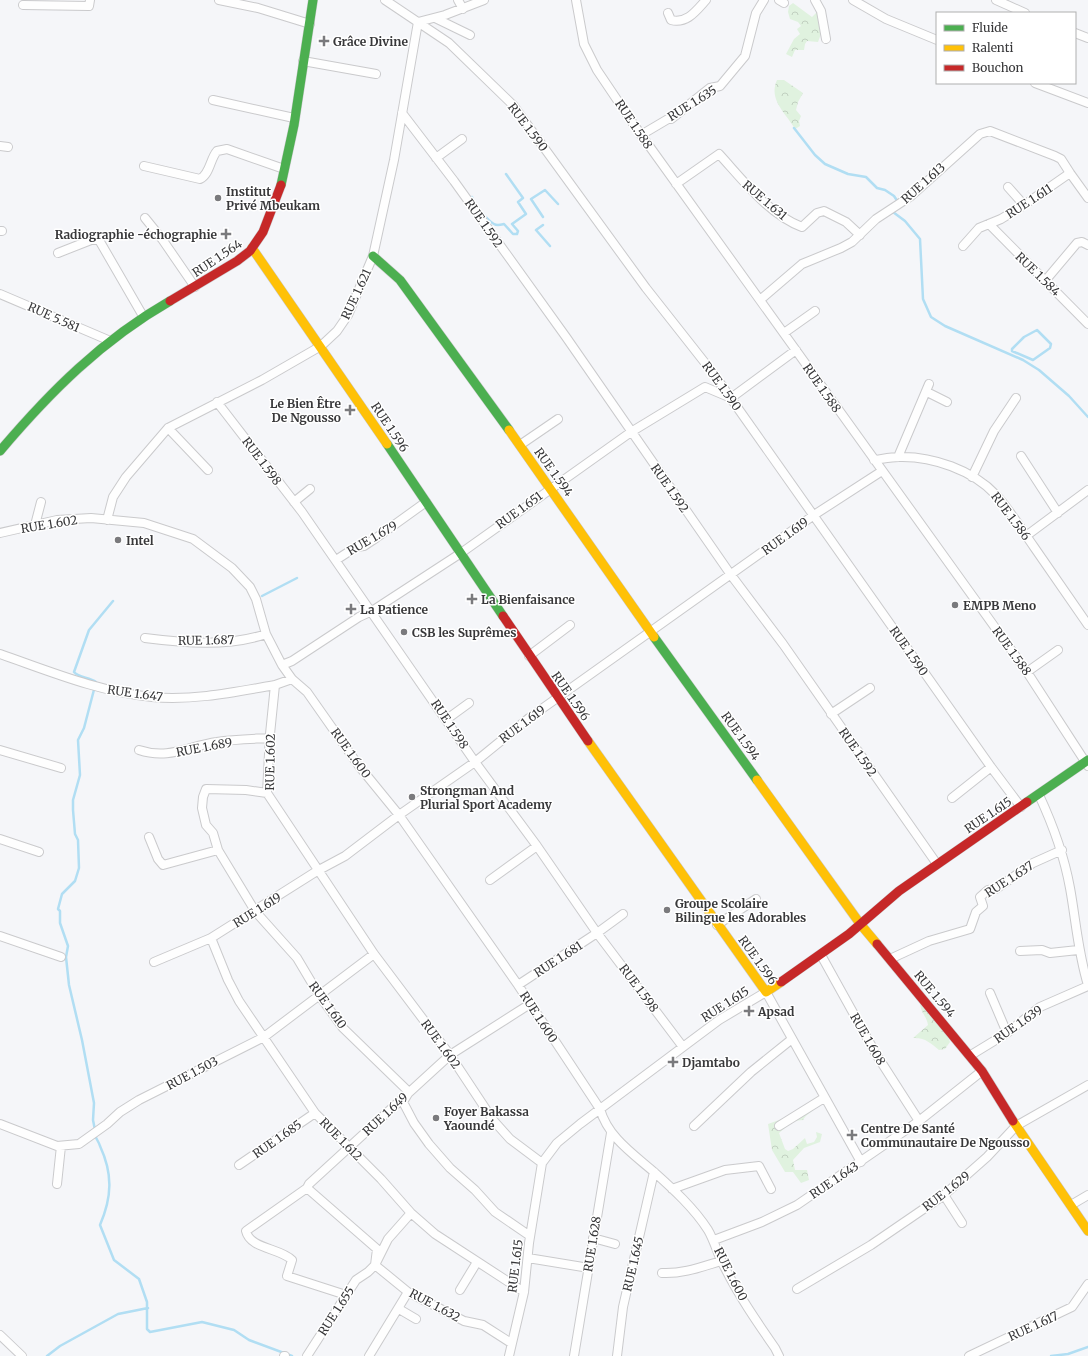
<svg xmlns="http://www.w3.org/2000/svg" width="1088" height="1356" font-family="Merriweather,serif">
<style>
.forest{fill:url(#forest-crowns)}
.lines{fill:none;stroke-linecap:round;stroke-linejoin:round}
.stream{stroke:#b1def3;stroke-width:2.5}
.street-casing{stroke:#cacacc;stroke-width:10}
.fast-casing{stroke:#cacacc;stroke-width:10}
.slow-casing{stroke:#cacacc;stroke-width:10}
.jam-casing{stroke:#cacacc;stroke-width:10}
.street{stroke:#fefefe;stroke-width:8}
.fast{stroke:#4caf50;stroke-width:9}
.slow{stroke:#ffc107;stroke-width:9}
.jam{stroke:#c62828;stroke-width:9}
.poi-dot{fill:#7a7a7d;stroke:#fff;stroke-width:1.5}
.labels{text-anchor:middle;dominant-baseline:central;stroke-width:3;stroke-linejoin:round;paint-order:stroke}
.poi-label{font-size:12px;font-weight:bold;fill:#38383a;stroke:#fff;text-anchor:start}
.street-label{font-size:12px;fill:#38383a;stroke:#fff}
</style>
<defs>
<pattern id="forest-crowns" width="20" height="18" patternUnits="userSpaceOnUse"><rect width="20" height="18" fill="#e0f2df"/><path d="M2 6a3 3 0 1 1 6 0M12 15a3 3 0 1 1 6 0" fill="none" stroke="#c1d0c0"/></pattern>
</defs>
<rect width="100%" height="100%" fill="#f5f6f9"/>
<path class="forest" d="M793 3 812 17 817 12H819L820 16 818 21 821 34 818 42 807 41 805 44 804 50H795L792 57 786 54 794 39 800 34 797 29 801 26 798 22 790 19 788 12 789 6Z
M777 80H784L803 93 798 102 796 110 801 116 799 121 800 126 795 129C786 113 768 100 777 80Z
M920 1004 948 1037 950 1042 945 1049 939 1050C931 1043 924 1037 913 1038L928 1025C927 1017 921 1013 920 1004Z
M815 1107C812 1113 806 1114 803 1120L793 1121 779 1133 785 1149 788 1151 793 1149 805 1138 807 1144 814 1142 817 1137 816 1132 822 1134 820 1142 804 1148 793 1160 795 1170H807L809 1180 801 1183 793 1172H785L772 1150 768 1124Z"/>
<g class="lines">
<path class="stream" d="M794 128 815 155 825 164 848 174 866 177 877 188 885 190 894 196 898 202
M472 197C474 204 488 221 494 224 497 226 500 225 504 224L513 234H517L518 231 512 224 526 214 518 202 523 198 506 174
M894 210 893 212 905 221 920 239 923 299 931 317 945 326 1023 360 1039 370 1069 396 1088 417
M543 217 531 199 545 190 558 204
M543 225 536 230 550 246
M1037 330 1051 344 1050 348 1033 360 1012 351V349L1024 337Z
M262 596 297 578
M95 1130 93 1120 94 1103 82 1040 69 985 66 957 68 946 60 923V911L58 909 62 894 75 881 79 868 78 840 75 834 73 810V800L80 775 78 740 84 728 96 682C89 677 79 678 74 672L89 630 113 601
M95 1135C96 1139 99 1142 100 1146 113 1174 112 1197 100 1225L114 1260 139 1279 147 1302V1329L150 1332 202 1322 234 1330 249 1340 292 1356
M47 1356 60 1346 118 1314 148 1308
M1051 1356 1068 1354 1088 1347"/>
<defs>
<path id="street" d="M219 0 258 8 310 24
M385 0 449 43 513 105 646 288 713 373 991 767 1021 807
M458 0 463 9
M576 0 584 44 597 70 632 122 1027 672 1088 766
M779 0 784 3
M815 0 821 11 826 39
M853 0 886 19 937 40
M996 0 1025 13
M23 5 89 6 90 0
M668 13 671 20C687 24 696 11 706 0
M435 18 470 35
M1075 33 1088 38
M303 61 376 74
M1035 83 1088 103
M213 100 294 118
M402 113 454 181 566 337 731 575 783 644 937 864
M641 135 668 119H671L710 88 720 86 745 56 756 13 764 0
M0 146 8 147
M436 158 462 139
M144 166 200 179C210 174 210 159 217 151L227 149 284 169
M676 184 719 154C742 179 769 215 802 227L817 213 824 211 846 222 860 235
M1008 187 1024 205
M145 218 162 239 195 287
M989 224 1088 324
M0 231H2
M963 246 979 228 1001 219 1024 205 1070 173 1088 198
M58 253 91 240H99L143 316
M1045 281 1077 243 1082 242 1088 245
M0 294 108 340
M760 300 802 264 841 248 852 242 876 219 911 196 980 134 990 131 1055 156 1061 159 1070 173
M784 333 815 311
M927 392 947 402
M217 402 302 512 475 762 537 846 597 933 683 1047
M168 428 208 470
M520 445 558 419
M1021 456 1058 513
M898 457 929 384
M874 460C882 459 891 457 899 457 932 456 973 470 996 495 1010 510 1022 530 1034 547 1052 573 1070 599 1088 625
M972 477 994 431 1016 398
M294 502 310 489
M107 520 113 497 126 477 168 428 262 380 321 346 337 331 348 315 373 256 394 160 418 22 445 15 484 0
M35 525 41 502
M0 533 57 520 91 518 144 523 193 539 232 568 250 587 256 599 266 634 282 665 292 679 275 685 270 734 267 793 374 954 450 1055 493 1120 510 1139 542 1163
M1026 536 1088 490
M336 560 356 547 364 546 376 538 426 502
M145 638C184 643 228 647 266 634
M0 654C49 671 99 692 152 697 192 701 235 692 275 685
M529 656 570 625
M282 665 292 661 359 617 372 611 461 553 631 432 705 387 731 398 796 350
M1027 672 1058 650
M292 679 307 692 359 766 399 815 518 985 600 1109C608 1137 632 1153 654 1172 673 1189 694 1208 708 1230 715 1242 718 1256 725 1268 739 1296 757 1322 775 1348L779 1356
M831 714 870 688
M447 719 469 703
M0 750 61 768
M139 750C169 760 188 746 217 742 234 739 252 739 270 738
M267 793 246 790 206 789 203 797 202 808 206 825 213 833 218 850 255 911 297 958 319 995 343 1028 409 1092 403 1102 414 1123 429 1144 450 1168 475 1190 495 1212 530 1236
M1039 795C1053 825 1064 855 1070 888 1076 921 1078 953 1088 985
M952 798 991 767
M149 837 158 859 163 865 218 850
M0 839 39 852
M490 880 537 846
M717 925 756 899
M0 936 61 957
M211 938 228 980 239 1001 315 1113 381 1179 411 1213 435 1234 524 1292
M1020 951 1042 950 1050 953 1078 950
M821 955 876 1054 919 1121
M890 959 929 941 970 929 976 912 983 906 980 897 988 890 996 889 1033 863 1062 850
M154 962 211 938 317 871 345 856 399 815 475 762 529 718 814 515 882 471
M518 985 597 933 623 914
M990 993 1007 1033
M971 1055 1007 1033 1040 1007 1088 986
M0 1124 57 1146 79 1144 107 1124 120 1112 139 1100 264 1037 374 954
M694 1126 751 1072 792 1039
M779 1126 824 1098
M239 1165 315 1113
M57 1184 61 1146
M307 1188 377 1249 375 1265 408 1292 464 1321 483 1325 511 1343
M672 1189 725 1170 759 1166 771 1189
M944 1195 962 1223
M1071 1205 1088 1195
M593 1238 615 1244
M714 1240 762 1222 797 1205 919 1121 982 1071
M528 1258 589 1268
M662 1273C683 1274 701 1267 721 1261
M797 1289 871 1245 944 1195 987 1157 1016 1126 1088 1085
M460 1290 477 1262
M346 1295 287 1276 292 1260C280 1248 250 1249 246 1231L307 1188 309 1184 450 1055 530 1004
M399 1309 416 1319
M0 1335 22 1356
M284 1356H285
M307 1356 356 1280 368 1272 375 1265 388 1239 411 1213
M369 1356 408 1292
M509 1356 524 1292 529 1243 542 1163 557 1143 580 1124 719 1020 766 992 861 1162
M574 1356 611 1133
M617 1356 623 1307 654 1172
M969 1356 1072 1307 1088 1284"/>
<path id="fast" d="M281 185 294 125 313 0
M373 256 400 280 509 430
M387 444 503 616
M0 451C50 392 102 340 170 301
M654 637 757 780
M1027 802 1088 760"/>
<path id="slow" d="M252 248 387 444
M509 430 654 637
M588 741 766 992 781 982
M757 780 861 925 877 944
M1013 1121 1088 1231"/>
<path id="jam" d="M170 301 237 261 250 251 263 232 281 185
M503 616 588 741
M877 944 982 1071 1013 1121
M781 982 849 934 899 891 1027 802"/>
</defs>
<use href="#street" class="street-casing"/>
<use href="#fast" class="fast-casing"/>
<use href="#slow" class="slow-casing"/>
<use href="#jam" class="jam-casing"/>
<use href="#street" class="street"/>
<use href="#fast" class="fast"/>
<use href="#slow" class="slow"/>
<use href="#jam" class="jam"/>
</g>
<g class="poi-dot">
<path d="M322 35h4v4h4v4h-4v4h-4v-4h-4v-4h4z"/>
<circle cx="218" cy="198" r="4"/>
<path d="M224 228h4v4h4v4h-4v4h-4v-4h-4v-4h4z"/>
<path d="M348 404h4v4h4v4h-4v4h-4v-4h-4v-4h4z"/>
<circle cx="118" cy="540" r="4"/>
<path d="M470 593h4v4h4v4h-4v4h-4v-4h-4v-4h4z"/>
<circle cx="955" cy="605" r="4"/>
<path d="M349 603h4v4h4v4h-4v4h-4v-4h-4v-4h4z"/>
<circle cx="404" cy="632" r="4"/>
<circle cx="412" cy="797" r="4"/>
<circle cx="667" cy="910" r="4"/>
<path d="M747 1005h4v4h4v4h-4v4h-4v-4h-4v-4h4z"/>
<path d="M671 1056h4v4h4v4h-4v4h-4v-4h-4v-4h4z"/>
<circle cx="436" cy="1118" r="4"/>
<path d="M850 1129h4v4h4v4h-4v4h-4v-4h-4v-4h4z"/>
</g>
<g class="labels">
<g class="poi-label">
<text x="333" y="41">Grâce Divine</text>
<text x="226" y="191">Institut<tspan x="226" dy="14">Privé Mbeukam</tspan></text>
<text x="217" y="234" text-anchor="end">Radiographie -échographie</text>
<text x="341" y="403" text-anchor="end">Le Bien Être<tspan x="341" dy="14">De Ngousso</tspan></text>
<text x="126" y="540">Intel</text>
<text x="481" y="599">La Bienfaisance</text>
<text x="963" y="605">EMPB Meno</text>
<text x="360" y="609">La Patience</text>
<text x="412" y="632">CSB les Suprêmes</text>
<text x="420" y="790">Strongman And<tspan x="420" dy="14">Plurial Sport Academy</tspan></text>
<text x="675" y="903">Groupe Scolaire<tspan x="675" dy="14">Bilingue les Adorables</tspan></text>
<text x="758" y="1011">Apsad</text>
<text x="682" y="1062">Djamtabo</text>
<text x="444" y="1111">Foyer Bakassa<tspan x="444" dy="14">Yaoundé</tspan></text>
<text x="861" y="1128">Centre De Santé<tspan x="861" dy="14">Communautaire De Ngousso</tspan></text>
</g>
<g class="street-label">
<text transform="translate(692 103) rotate(-32)">RUE 1.635</text>
<text transform="translate(634 124) rotate(56)">RUE 1.588</text>
<text transform="translate(528 127) rotate(53)">RUE 1.590</text>
<text transform="translate(923 183) rotate(-42)">RUE 1.613</text>
<text transform="translate(765 200) rotate(40)">RUE 1.631</text>
<text transform="translate(1029 201) rotate(-33)">RUE 1.611</text>
<text transform="translate(484 223) rotate(55)">RUE 1.592</text>
<text transform="translate(217 258) rotate(-34)">RUE 1.564</text>
<text transform="translate(1038 274) rotate(44)">RUE 1.584</text>
<text transform="translate(356 294) rotate(-65)">RUE 1.621</text>
<text transform="translate(54 317) rotate(24)">RUE 5.581</text>
<text transform="translate(722 386) rotate(54)">RUE 1.590</text>
<text transform="translate(822 388) rotate(55)">RUE 1.588</text>
<text transform="translate(390 427) rotate(56)">RUE 1.596</text>
<text transform="translate(262 461) rotate(53)">RUE 1.598</text>
<text transform="translate(554 472) rotate(54)">RUE 1.594</text>
<text transform="translate(670 488) rotate(55)">RUE 1.592</text>
<text transform="translate(519 510) rotate(-36)">RUE 1.651</text>
<text transform="translate(1011 516) rotate(53)">RUE 1.586</text>
<text transform="translate(49 524) rotate(-9)">RUE 1.602</text>
<text transform="translate(785 536) rotate(-36)">RUE 1.619</text>
<text transform="translate(372 538) rotate(-30)">RUE 1.679</text>
<text transform="translate(206 640) rotate(-1)">RUE 1.687</text>
<text transform="translate(909 651) rotate(55)">RUE 1.590</text>
<text transform="translate(1012 651) rotate(54)">RUE 1.588</text>
<text transform="translate(135 693) rotate(8)">RUE 1.647</text>
<text transform="translate(571 696) rotate(55)">RUE 1.596</text>
<text transform="translate(450 724) rotate(56)">RUE 1.598</text>
<text transform="translate(522 724) rotate(-37)">RUE 1.619</text>
<text transform="translate(741 736) rotate(54)">RUE 1.594</text>
<text transform="translate(204 747) rotate(-11)">RUE 1.689</text>
<text transform="translate(858 752) rotate(55)">RUE 1.592</text>
<text transform="translate(351 753) rotate(54)">RUE 1.600</text>
<text transform="translate(270 762) rotate(-89)">RUE 1.602</text>
<text transform="translate(988 815) rotate(-34)">RUE 1.615</text>
<text transform="translate(1009 879) rotate(-33)">RUE 1.637</text>
<text transform="translate(257 910) rotate(-32)">RUE 1.619</text>
<text transform="translate(558 959) rotate(-33)">RUE 1.681</text>
<text transform="translate(758 960) rotate(54)">RUE 1.596</text>
<text transform="translate(639 988) rotate(53)">RUE 1.598</text>
<text transform="translate(935 994) rotate(50)">RUE 1.594</text>
<text transform="translate(725 1004) rotate(-33)">RUE 1.615</text>
<text transform="translate(328 1005) rotate(54)">RUE 1.610</text>
<text transform="translate(539 1017) rotate(57)">RUE 1.600</text>
<text transform="translate(1018 1024) rotate(-35)">RUE 1.639</text>
<text transform="translate(868 1039) rotate(60)">RUE 1.608</text>
<text transform="translate(441 1044) rotate(54)">RUE 1.602</text>
<text transform="translate(192 1073) rotate(-28)">RUE 1.503</text>
<text transform="translate(385 1114) rotate(-43)">RUE 1.649</text>
<text transform="translate(277 1139) rotate(-35)">RUE 1.685</text>
<text transform="translate(341 1139) rotate(45)">RUE 1.612</text>
<text transform="translate(834 1180) rotate(-34)">RUE 1.643</text>
<text transform="translate(946 1191) rotate(-38)">RUE 1.629</text>
<text transform="translate(592 1244) rotate(-81)">RUE 1.628</text>
<text transform="translate(633 1264) rotate(-77)">RUE 1.645</text>
<text transform="translate(515 1266) rotate(-83)">RUE 1.615</text>
<text transform="translate(731 1274) rotate(63)">RUE 1.600</text>
<text transform="translate(435 1305) rotate(28)">RUE 1.632</text>
<text transform="translate(336 1311) rotate(-57)">RUE 1.655</text>
<text transform="translate(1033 1326) rotate(-25)">RUE 1.617</text>
</g>
</g>
<rect x="936" y="12" width="140" height="72" fill="#ffffff" stroke="#afafb0"/>
<rect x="944" y="25" width="20" height="6" fill="#4caf50" stroke="#afafb0"/>
<text x="972" y="32" font-size="12" fill="#38383a">Fluide</text>
<rect x="944" y="45" width="20" height="6" fill="#ffc107" stroke="#afafb0"/>
<text x="972" y="52" font-size="12" fill="#38383a">Ralenti</text>
<rect x="944" y="65" width="20" height="6" fill="#c62828" stroke="#afafb0"/>
<text x="972" y="72" font-size="12" fill="#38383a">Bouchon</text>
</svg>
